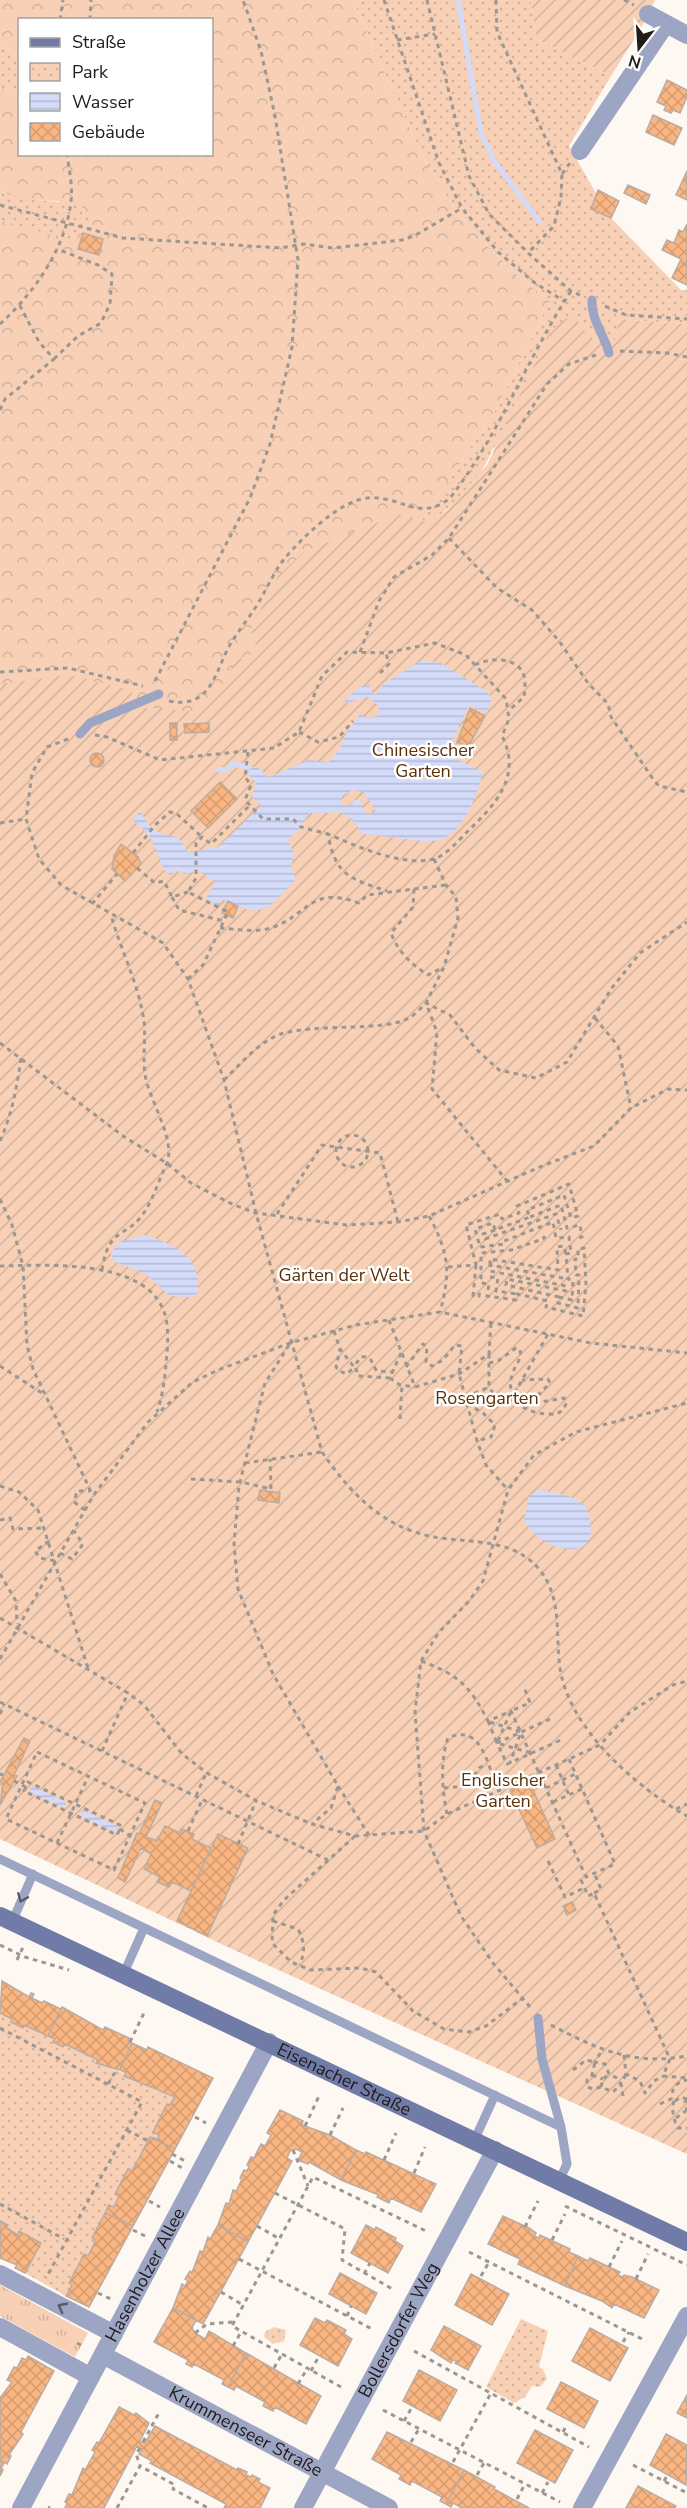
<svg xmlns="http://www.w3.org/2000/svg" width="687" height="2508" font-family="'Nunito Sans',sans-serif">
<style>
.grass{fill:url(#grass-tufts)}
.forest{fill:url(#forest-crowns)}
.park{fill:url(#park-dots)}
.garden{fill:url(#garden-furrows)}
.water{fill:url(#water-rules);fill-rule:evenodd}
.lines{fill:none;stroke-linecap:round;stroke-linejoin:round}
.stream{stroke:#d3dbf9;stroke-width:5}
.building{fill:url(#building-cross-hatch);stroke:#baaca2;stroke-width:1.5}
.path{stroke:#9c9792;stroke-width:3;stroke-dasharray:4.5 4.5;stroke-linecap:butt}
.lane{stroke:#9ca5c4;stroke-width:9}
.street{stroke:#9ca5c4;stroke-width:18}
.secondary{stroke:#707ba8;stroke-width:18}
.oneway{stroke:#585a65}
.labels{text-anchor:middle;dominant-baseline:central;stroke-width:5;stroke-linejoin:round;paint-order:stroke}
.park-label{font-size:18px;fill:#5c3108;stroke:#fff}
.street-label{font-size:18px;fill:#211c18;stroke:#fff}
</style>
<defs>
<pattern id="grass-tufts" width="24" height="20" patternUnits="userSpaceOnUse" patternTransform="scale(1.5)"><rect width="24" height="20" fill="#f7d0b5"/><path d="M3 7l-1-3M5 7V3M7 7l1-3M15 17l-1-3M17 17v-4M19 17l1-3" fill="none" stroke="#d3b29b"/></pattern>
<pattern id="forest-crowns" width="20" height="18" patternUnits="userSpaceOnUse" patternTransform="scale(1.5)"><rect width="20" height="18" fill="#f7d0b5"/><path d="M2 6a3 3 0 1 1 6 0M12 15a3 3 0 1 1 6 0" fill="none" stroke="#d3b29b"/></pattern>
<pattern id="park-dots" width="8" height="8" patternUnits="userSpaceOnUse" patternTransform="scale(1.5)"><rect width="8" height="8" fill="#f7d0b5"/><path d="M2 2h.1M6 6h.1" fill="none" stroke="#d3b29b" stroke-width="1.8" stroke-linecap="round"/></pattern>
<pattern id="garden-furrows" width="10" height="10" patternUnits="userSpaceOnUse" patternTransform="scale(1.5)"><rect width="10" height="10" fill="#f7d0b5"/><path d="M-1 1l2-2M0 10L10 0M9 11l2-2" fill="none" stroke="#d3b29b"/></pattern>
<pattern id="water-rules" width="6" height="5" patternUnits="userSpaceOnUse" patternTransform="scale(1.5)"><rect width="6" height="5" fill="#d3dbf9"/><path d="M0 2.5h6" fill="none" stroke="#b5bbd5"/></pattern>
<pattern id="building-cross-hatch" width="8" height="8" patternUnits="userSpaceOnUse" patternTransform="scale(1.5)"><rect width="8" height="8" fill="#fab682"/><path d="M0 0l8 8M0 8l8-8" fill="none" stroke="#d69c70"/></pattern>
</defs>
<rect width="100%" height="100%" fill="#fef8f3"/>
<path class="grass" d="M0 2285 88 2333 75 2357 0 2316Z"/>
<path class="forest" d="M0 0H353C379 58 403 119 433 174 461 224 505 268 550 301L495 411 422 520 399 514 228 715 0 814V220L31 228 60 201 21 200 0 191V87L19 97 20 154H212V20H20L19 57 0 44Z"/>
<path class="park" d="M353 0H531L536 39 611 76 569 146 597 195 591 209 611 218 681 290H687V324L619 319 615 341 590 339 492 450C482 478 455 505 430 522L422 520 495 411 550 301C505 268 461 224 433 174 403 119 379 58 353 0Z
M0 44 19 57V97L0 87Z
M0 191C29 203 52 199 82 206L91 222 80 230 75 242 0 220Z
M0 2013 12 2019 11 2023 23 2028 24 2025 55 2039 53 2042 63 2047 65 2044 98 2060 97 2063 106 2067 107 2065 159 2092 161 2090 175 2097 170 2105 167 2104 153 2131 159 2135 158 2139 151 2136 132 2171 128 2169 115 2193 119 2196 114 2207 109 2205 92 2238 96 2240 88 2256 84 2254 69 2282 72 2285 66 2296 25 2273 41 2243 20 2231 18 2235 6 2228 8 2225 0 2221Z
M521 2319 548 2331 539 2367 543 2369 547 2379 540 2387 532 2386 525 2397 514 2403 486 2387Z
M274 2327 286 2330 284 2341 273 2344 264 2337 265 2332Z"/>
<path class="garden" d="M531 0H655L641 28 611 76 536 39Z
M567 318 577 319 590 339 615 340 619 319 687 324V2154L234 1950 0 1839V684L68 675 131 690 139 709C155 707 166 708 181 711 214 715 225 681 237 657L248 661 259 637 249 632 278 576 305 551 399 514 430 522 447 510 487 465 550 331Z"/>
<path class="water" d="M422 660 441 663 486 691 492 699 487 713 469 705 446 754 483 772C476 797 462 842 429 841 407 841 385 835 363 834 342 804 342 814 309 813L301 827 288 840 294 854 291 868 296 879C268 910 263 920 222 899L218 906 206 899 215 882 199 871 184 874 175 870 171 876 164 870 150 836 133 820 141 810C147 829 159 835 178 837L188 852 218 847 261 806 252 796 256 783 248 774 249 767H257L269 777 309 760 328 762C342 751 338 748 346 734 349 727 356 722 360 714L368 718 378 716 379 706 368 697 346 703 344 700 360 687 369 685 373 694 376 695 383 684ZM352 790 363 792 376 811 370 814 365 812 361 801 355 799 349 806 340 803 342 796Z
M145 1235C174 1245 201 1255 198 1293L193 1297 170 1296 146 1274 113 1261 111 1253 119 1242Z
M538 1490C552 1492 567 1494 579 1501 587 1505 589 1513 590 1521 597 1554 566 1554 544 1541 535 1536 530 1529 524 1521L529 1496Z
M32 1786 66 1802 64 1808 29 1792Z
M83 1810 117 1826 115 1832 80 1816Z"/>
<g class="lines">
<path class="stream" d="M458 0 481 133 494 161 540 222
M218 770 228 769 232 764 249 767"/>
</g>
<path class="building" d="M667 80 687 90V97L680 113 673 110 671 113 664 110 666 106 657 102Z
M653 115 682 128 674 145 646 132Z
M687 171V200L676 195Z
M628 185 650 195 646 204 624 193Z
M598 190 619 201 611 218 591 209Z
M687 224V285L672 278 681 259 662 250 667 240 674 243 679 230 683 232Z
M83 233 103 239 99 255 78 249Z
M470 708 485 716 468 747 457 742Z
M170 723H177V740H170Z
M209 723V732L185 733 184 724Z
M90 760a7 7 0 1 1 14 0a7 7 0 1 1-14 0Z
M220 782 237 799 208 828 191 811Z
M121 844 138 857 141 864 125 881 112 869 114 856Z
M228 901 238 906 233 918 222 913Z
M260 1490 280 1493 279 1503 258 1500Z
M24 1738 30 1741 14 1775 17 1776 0 1805 3 1783 0 1782Z
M529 1781 555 1839 537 1848 510 1790Z
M155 1800 162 1803 146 1837 157 1841 165 1826 180 1833 182 1829 194 1834 192 1839 211 1848 191 1891 172 1882 169 1887 157 1882 160 1877 144 1869 151 1854 141 1848 125 1882 118 1878 137 1833 139 1834Z
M218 1834 248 1848 207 1936 177 1921Z
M572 1902 576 1910 567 1915 563 1906Z
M2 1981 29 1997 31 1993 34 1994 32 1998 42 2003 44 2001 61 2009 48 2036 24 2025 23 2028 11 2022 12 2019 0 2013Z
M62 2007 103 2030 105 2027 129 2038 128 2041 132 2043 120 2070 96 2063 98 2060 65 2044 63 2047 53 2042 55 2039 48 2036Z
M132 2043 147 2050 148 2047 213 2078 175 2149 150 2137 158 2139 159 2135 153 2132 167 2104 170 2105 175 2097 124 2076 126 2073 120 2070Z
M280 2110 303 2121 302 2125 330 2135 356 2150 341 2180 309 2162 308 2164 298 2160 302 2152 296 2149 290 2151 287 2158 292 2161 248 2242 218 2225 226 2203 229 2204 233 2190 236 2191 242 2179 240 2178 244 2170 247 2171 249 2166 247 2165 251 2157 254 2158 261 2144 265 2146 271 2135 267 2133Z
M150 2137 175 2149 133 2226 105 2213 109 2205 114 2207 119 2196 115 2194 128 2169 132 2171Z
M356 2150 365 2154 366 2152 436 2184 421 2212 391 2198 389 2203 377 2197 379 2195 341 2180Z
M105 2213 133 2226 89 2307 66 2296 72 2285 69 2283 84 2254 88 2256 96 2240 92 2238Z
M503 2216 529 2228 536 2233 534 2236 539 2238 540 2235 570 2249 569 2252 578 2256 565 2286 518 2264 520 2259 488 2244Z
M0 2221 8 2225 6 2228 18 2235 19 2231 41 2243 25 2273 15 2268 17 2265 0 2258Z
M218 2225 248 2242 203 2324 173 2308 182 2284 185 2286 188 2281 185 2279 190 2271 192 2273 200 2251 203 2252 208 2237 210 2239Z
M366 2225 375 2230 376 2227 396 2238 395 2241 403 2246 388 2273 351 2253Z
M578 2256 588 2261 590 2258 620 2272 618 2275 623 2277 624 2275 632 2277 659 2290 644 2318 614 2304 612 2308 602 2301 565 2286Z
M340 2273 377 2293 366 2314 329 2294Z
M471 2274 509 2294 492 2325 455 2305Z
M173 2308 196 2320 192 2328 195 2333 205 2339 209 2331 246 2353 228 2387 222 2384 224 2380 194 2364 192 2367 186 2364 188 2360 154 2342Z
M315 2318 325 2323 327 2320 346 2330 344 2334 352 2339 338 2366 300 2345Z
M444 2326 481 2346 468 2370 455 2363 457 2361 453 2360 451 2363 431 2350Z
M590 2328 628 2348 610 2381 572 2361Z
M246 2353 321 2396 306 2424 275 2407 273 2411 263 2406 265 2402 236 2386 234 2390 228 2387Z
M28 2356 54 2371 21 2432 23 2434 9 2455 11 2456 7 2464 5 2462 1 2468 3 2470 0 2476V2398L12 2382 7 2380 14 2367 17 2368 22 2358 26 2360Z
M419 2370 457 2390 440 2421 403 2401Z
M561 2382 598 2401 584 2428 547 2409Z
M687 2395V2418L677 2413Z
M119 2407 134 2415 136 2413 149 2423 140 2441 145 2443 155 2426 237 2470 238 2468 247 2472 246 2475 251 2477 252 2475 260 2479 258 2482 270 2488 260 2508H224L226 2504 150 2463 152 2461 139 2454 142 2449 137 2446 104 2508H65L67 2503 65 2502 69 2494 72 2495 83 2468 85 2470 95 2452 92 2450 97 2442 99 2443Z
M535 2430 573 2450 555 2483 517 2463Z
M387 2432 464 2470 446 2504 440 2501 442 2497 412 2481 410 2485 399 2479 401 2475 372 2459Z
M666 2434 687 2445 686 2485 650 2465Z
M464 2470 495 2487 494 2489 529 2508H462L453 2503 451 2507 446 2504Z
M638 2486 676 2506 675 2508H626Z"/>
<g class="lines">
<path class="path" d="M384 0 439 163 462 208 498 252 535 283 564 301
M427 0 469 176 489 214 528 253 571 291 580 295
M496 0 497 32 562 174 561 197 554 226 528 253
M624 0 634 5
M60 20 63 0
M90 20 91 0
M397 40 435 34
M562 174 570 163
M0 205 123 238 281 248 304 244 333 248 402 240 414 236 462 208
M605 306 626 315 687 319
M0 324C34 293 66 248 71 201 73 186 69 170 67 154
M620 351 667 353 687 357
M54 359 78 336 101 323 110 304 112 274 98 265 57 249
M0 410 5 399 54 359 39 342 19 304
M449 538 497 588 532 610 559 641 588 683 608 704 611 717 653 779 659 786 687 792
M360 652 379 601 394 577 432 555 449 538 547 384 569 364 596 355
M475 665C488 658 515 656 523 673 526 680 525 690 524 697L508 711
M0 672 68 668 143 686
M380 673 389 664 386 653
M155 681 250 498 270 444 292 347 298 260 275 116 261 51 243 0
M169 701C212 710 215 670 231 643 239 630 249 618 257 605 267 589 273 573 285 558 302 538 340 500 368 498 401 495 419 523 450 498 500 434 527 358 571 291
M299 732 318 742 339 737 353 721
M95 735 107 737 160 760 274 748 299 732 322 676 347 652 386 653 435 643 466 655 506 699 509 719 502 736C523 777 494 806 466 833 458 841 445 856 434 859 402 867 356 846 328 834 335 876 351 879 387 891
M68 739 47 747 32 773 26 819 39 859 61 885 163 943 188 979 224 1080 256 1213 322 1452C347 1488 375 1520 418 1533 457 1546 508 1533 538 1568 563 1597 555 1633 560 1668 569 1729 636 1787 687 1816
M248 752 245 777 251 785 245 800 263 819H293L301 827 328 834
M0 823 26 819
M133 853 155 825 170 812 176 813 202 837
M434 859 446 885 456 897 458 918 444 967 426 1003 437 1032 432 1089 507 1181
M137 868 155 883 164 881 172 897 188 892
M414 889 413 907 391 933C399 953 410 963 428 975L442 968
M172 897 179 910 224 921
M92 904 117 874
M220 928C237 929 255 933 271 928 309 915 310 885 359 903L367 895 446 885
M188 979 203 965 228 912 188 892 196 878V843L202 837 211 844 250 805
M595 1018 618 1046 631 1108
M0 1043 123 1136 168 1164 191 1183 234 1205 256 1213 346 1225 398 1222 429 1216 542 1166 594 1146 631 1108 668 1089 687 1090
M224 1080C241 1064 258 1042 281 1034 316 1023 384 1032 409 1018 415 1015 421 1008 426 1003L450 1015 475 1048 499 1070 536 1078 567 1062 611 989 640 953 687 922
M336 1151a16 16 0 1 1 32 0a16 16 0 1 1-32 0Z
M0 1141C12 1114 17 1087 21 1058
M0 1199 12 1225 23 1266 27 1345 33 1369 93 1496
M277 1214 322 1145 380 1153 398 1222
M429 1216C449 1253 451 1272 440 1312
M530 1217 561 1205 567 1228 580 1225 582 1237 577 1238
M495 1230 483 1234 485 1239 556 1214 561 1230
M476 1265 473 1296H479L480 1290
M490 1265V1259L558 1270 557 1247 564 1246 566 1254
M0 1266C46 1265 139 1259 162 1307 169 1321 168 1339 167 1353 165 1374 164 1392 157 1412
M448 1267 476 1265 466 1225 500 1214 502 1219 519 1213 517 1206 569 1184 578 1216 571 1218 564 1195 527 1210 530 1217 495 1230 493 1223 475 1229 480 1247 504 1244V1241L553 1222 556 1238 569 1237 571 1253 566 1254 568 1279 573 1280 572 1300 559 1297 558 1303 578 1308 579 1275H576L575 1259H578V1249L584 1248 586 1284 583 1316 546 1307 548 1301 517 1294 516 1300 487 1296 489 1284 481 1283V1253L511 1250 543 1239 544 1237 546 1240
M102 1270C109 1224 127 1240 145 1211 154 1197 159 1180 166 1165 178 1142 148 1099 145 1074 142 1055 147 1034 143 1015 137 981 120 948 111 915
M490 1277 498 1278 496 1291 517 1294
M559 1297 506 1285 507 1279 566 1291V1286L490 1271V1265L568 1279
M389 1320 415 1387 459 1374 489 1354 491 1322
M334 1331 340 1349 354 1367 347 1374 339 1371 336 1367 340 1349
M289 1345 265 1383 239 1486 234 1544 238 1589 273 1674 338 1786 331 1808 312 1824
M401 1353 390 1378 400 1385 415 1387
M489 1354V1387L498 1401 509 1403 548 1334
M489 1363 498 1361 516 1348 520 1350C522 1359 516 1364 513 1372 503 1399 525 1414 549 1414 559 1415 563 1411 567 1402L564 1398 541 1402 535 1398 550 1383 548 1379 522 1380
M0 1366 45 1395
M406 1367 423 1344 427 1346 426 1362 432 1366 443 1360 455 1345 462 1346 459 1374 477 1441 486 1465 508 1490
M390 1378 358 1376 355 1365 361 1357C373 1355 371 1364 377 1371L392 1372
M466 1397 489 1387
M467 1404 483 1413 495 1425 491 1437 477 1441
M400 1419 402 1385
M245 1463 322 1452
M191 1479 241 1482 271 1489 270 1459
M0 1486 19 1492 38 1510 88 1668
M85 1510 74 1502 77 1491H90
M0 1520 10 1518 13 1529 44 1528
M49 1541 35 1551 40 1558 56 1561
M60 1553 72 1559 83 1544 74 1531
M0 1574 16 1601 17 1624
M0 1618 128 1693 144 1705 182 1754 207 1773 257 1801 312 1824 355 1836 424 1831 447 1814 600 1745 630 1712 673 1685 687 1681
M0 1659 93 1496 148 1422 193 1382 218 1370 290 1343 356 1325 440 1312 591 1343 687 1353
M421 1661C459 1675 470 1686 488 1721L511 1711 586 1877 581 1880 588 1896 594 1893 670 2059 663 2076 687 2078
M0 1702 328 1860
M0 1714 4 1704
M550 1719 497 1743 507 1764 561 1740
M488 1721 497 1743 531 1753
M490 1722 521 1732 510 1763
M498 1741 511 1711 530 1703 524 1687
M102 1751 128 1693
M37 1752 145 1803 114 1870 6 1819Z
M569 1759 615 1864 586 1877
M556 1765 569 1795
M0 1774 3 1775
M14 1781 26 1787 28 1782 122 1826 120 1829 135 1839
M338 1786 369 1835
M26 1787 24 1791 117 1835 120 1829
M444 1788 468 1786 479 1768 487 1764
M546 1788 575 1774
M196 1796 206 1773
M553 1802 582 1789
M676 1809 687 1804
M447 1814C442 1791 440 1760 448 1738 482 1722 488 1767 498 1791
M188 1831 202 1800
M355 1836 284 1900 273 1915 272 1943 291 1962 310 1970 360 1968 376 1972 413 2011 444 2029 469 2032 486 2026 523 1998
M57 1843 88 1777
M238 1844 256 1801
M548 1861 565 1897 584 1888
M594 1893 601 1889 594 1873
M273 1921 298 1929C305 1943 305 1951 300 1965
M0 1945 25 1957 69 1970
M17 1960 24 1945
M530 2007 493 1963 461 1916 424 1831 415 1712 421 1661 439 1632 469 1601 483 1581 508 1490 534 1455 576 1432 687 1403
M551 2025C597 2049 634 2066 687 2056
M0 2028 142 2102 46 2278
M130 2042 144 2013
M624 2055 626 2074 640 2081 645 2093 654 2081 663 2076
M573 2070 586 2060 595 2062 592 2075 587 2080V2087L594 2089 601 2087 613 2092 621 2084 617 2078 609 2074 605 2064 595 2062 602 2050
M592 2075 603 2079
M108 2084 117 2069
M601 2087 603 2079 609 2074
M623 2096 621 2084 626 2074
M687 2099 685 2102 687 2111
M674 2101C671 2110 674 2121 678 2128H687
M675 2101 681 2097 687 2099
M660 2104 671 2099C673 2087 675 2083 687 2080
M195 2117 206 2123
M676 2118 687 2110
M305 2126 319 2096
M127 2130 148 2141
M330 2135 343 2108
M293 2150 308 2186
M172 2154 185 2161
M384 2160 396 2133
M170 2161 182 2168
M414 2173 425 2147
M275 2193 345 2229 342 2260 394 2290
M149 2201 160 2207
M0 2204 64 2239
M565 2206 687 2265
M257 2226 280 2239
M525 2227 538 2201
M133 2230 145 2236
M552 2240 565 2214
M469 2252 646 2341
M239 2259 372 2329
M609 2267 622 2241
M364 2274 370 2263
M481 2276 489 2262
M636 2279 648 2254
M221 2292 243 2305
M98 2293 111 2299
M347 2316 351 2306
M195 2333 207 2324 234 2322
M623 2342 629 2332
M77 2343 85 2347
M233 2346 241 2332
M414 2351 589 2447
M274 2368 282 2354
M311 2371 319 2356
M298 2384 307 2369
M341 2387 232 2326 313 2177 426 2231
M383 2410 560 2502
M404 2421 411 2409
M563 2432 567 2424
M143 2442 160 2411
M411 2442 419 2429
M140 2448 136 2454 140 2465
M453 2462 491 2393
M633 2465 687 2493
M477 2475 484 2463
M664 2481 667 2476
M542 2493 548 2482
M517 2499 525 2484
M48 2507 50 2508
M117 2508 140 2466 175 2485 173 2489 208 2508"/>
<path class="lane" d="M592 300C591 320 604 334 609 353
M80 734 90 723 159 694
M0 1859 561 2127
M12 1922 33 1874
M123 1975 144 1928
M538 2018 542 2059 561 2127 567 2164 559 2181
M474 2141 495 2095"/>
<g class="street">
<path d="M648 14 687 35"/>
<path d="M580 151 666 24"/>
<path d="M0 2274 114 2334"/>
<path d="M0 2327 91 2377"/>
<path id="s1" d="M103 2355 389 2508"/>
<path id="s2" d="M21 2508 269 2042"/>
<path id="s3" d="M303 2508 495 2150"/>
<path d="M582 2508 687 2316"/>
</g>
<path class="secondary" id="s4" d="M0 1916 687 2242"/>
</g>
<defs><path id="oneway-chevron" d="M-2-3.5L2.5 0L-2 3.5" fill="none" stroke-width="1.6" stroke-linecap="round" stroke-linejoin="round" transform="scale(1.5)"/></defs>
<g class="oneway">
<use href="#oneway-chevron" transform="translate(22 1898) rotate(113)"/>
<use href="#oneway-chevron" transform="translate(62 2307) rotate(-152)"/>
</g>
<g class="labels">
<g class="park-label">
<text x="423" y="750">Chinesischer<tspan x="423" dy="21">Garten</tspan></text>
<text x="344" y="1275">Gärten der Welt</text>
<text x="487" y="1398">Rosengarten</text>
<text x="503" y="1780">Englischer<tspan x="503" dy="21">Garten</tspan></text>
</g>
<g class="street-label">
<text stroke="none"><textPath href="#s4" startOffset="381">Eisenacher Straße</textPath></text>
<text stroke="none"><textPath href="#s2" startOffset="264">Hasenholzer Allee</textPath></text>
<text stroke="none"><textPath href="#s3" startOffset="202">Bollersdorfer Weg</textPath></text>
<text stroke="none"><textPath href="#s1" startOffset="162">Krummenseer Straße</textPath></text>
</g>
</g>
<rect x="18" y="18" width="195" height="138" fill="#ffffff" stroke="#a6a4a3" stroke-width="1.5"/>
<rect x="30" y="38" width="30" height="9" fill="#707ba8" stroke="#a6a4a3" stroke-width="1.5"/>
<text x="72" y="48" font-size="18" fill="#211c18">Straße</text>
<rect x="30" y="63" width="30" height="18" fill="url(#park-dots)" stroke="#a6a4a3" stroke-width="1.5"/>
<text x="72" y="78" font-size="18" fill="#211c18">Park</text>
<rect x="30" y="93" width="30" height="18" fill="url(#water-rules)" stroke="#a6a4a3" stroke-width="1.5"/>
<text x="72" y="108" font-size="18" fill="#211c18">Wasser</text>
<rect x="30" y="123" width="30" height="18" fill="url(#building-cross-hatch)" stroke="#a6a4a3" stroke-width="1.5"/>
<text x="72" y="138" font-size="18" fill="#211c18">Gebäude</text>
<g transform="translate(639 48) rotate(197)" stroke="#ffffff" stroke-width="4.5" paint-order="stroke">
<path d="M0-4.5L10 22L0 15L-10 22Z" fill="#211c18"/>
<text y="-9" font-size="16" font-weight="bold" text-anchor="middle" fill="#211c18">N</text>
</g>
</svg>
